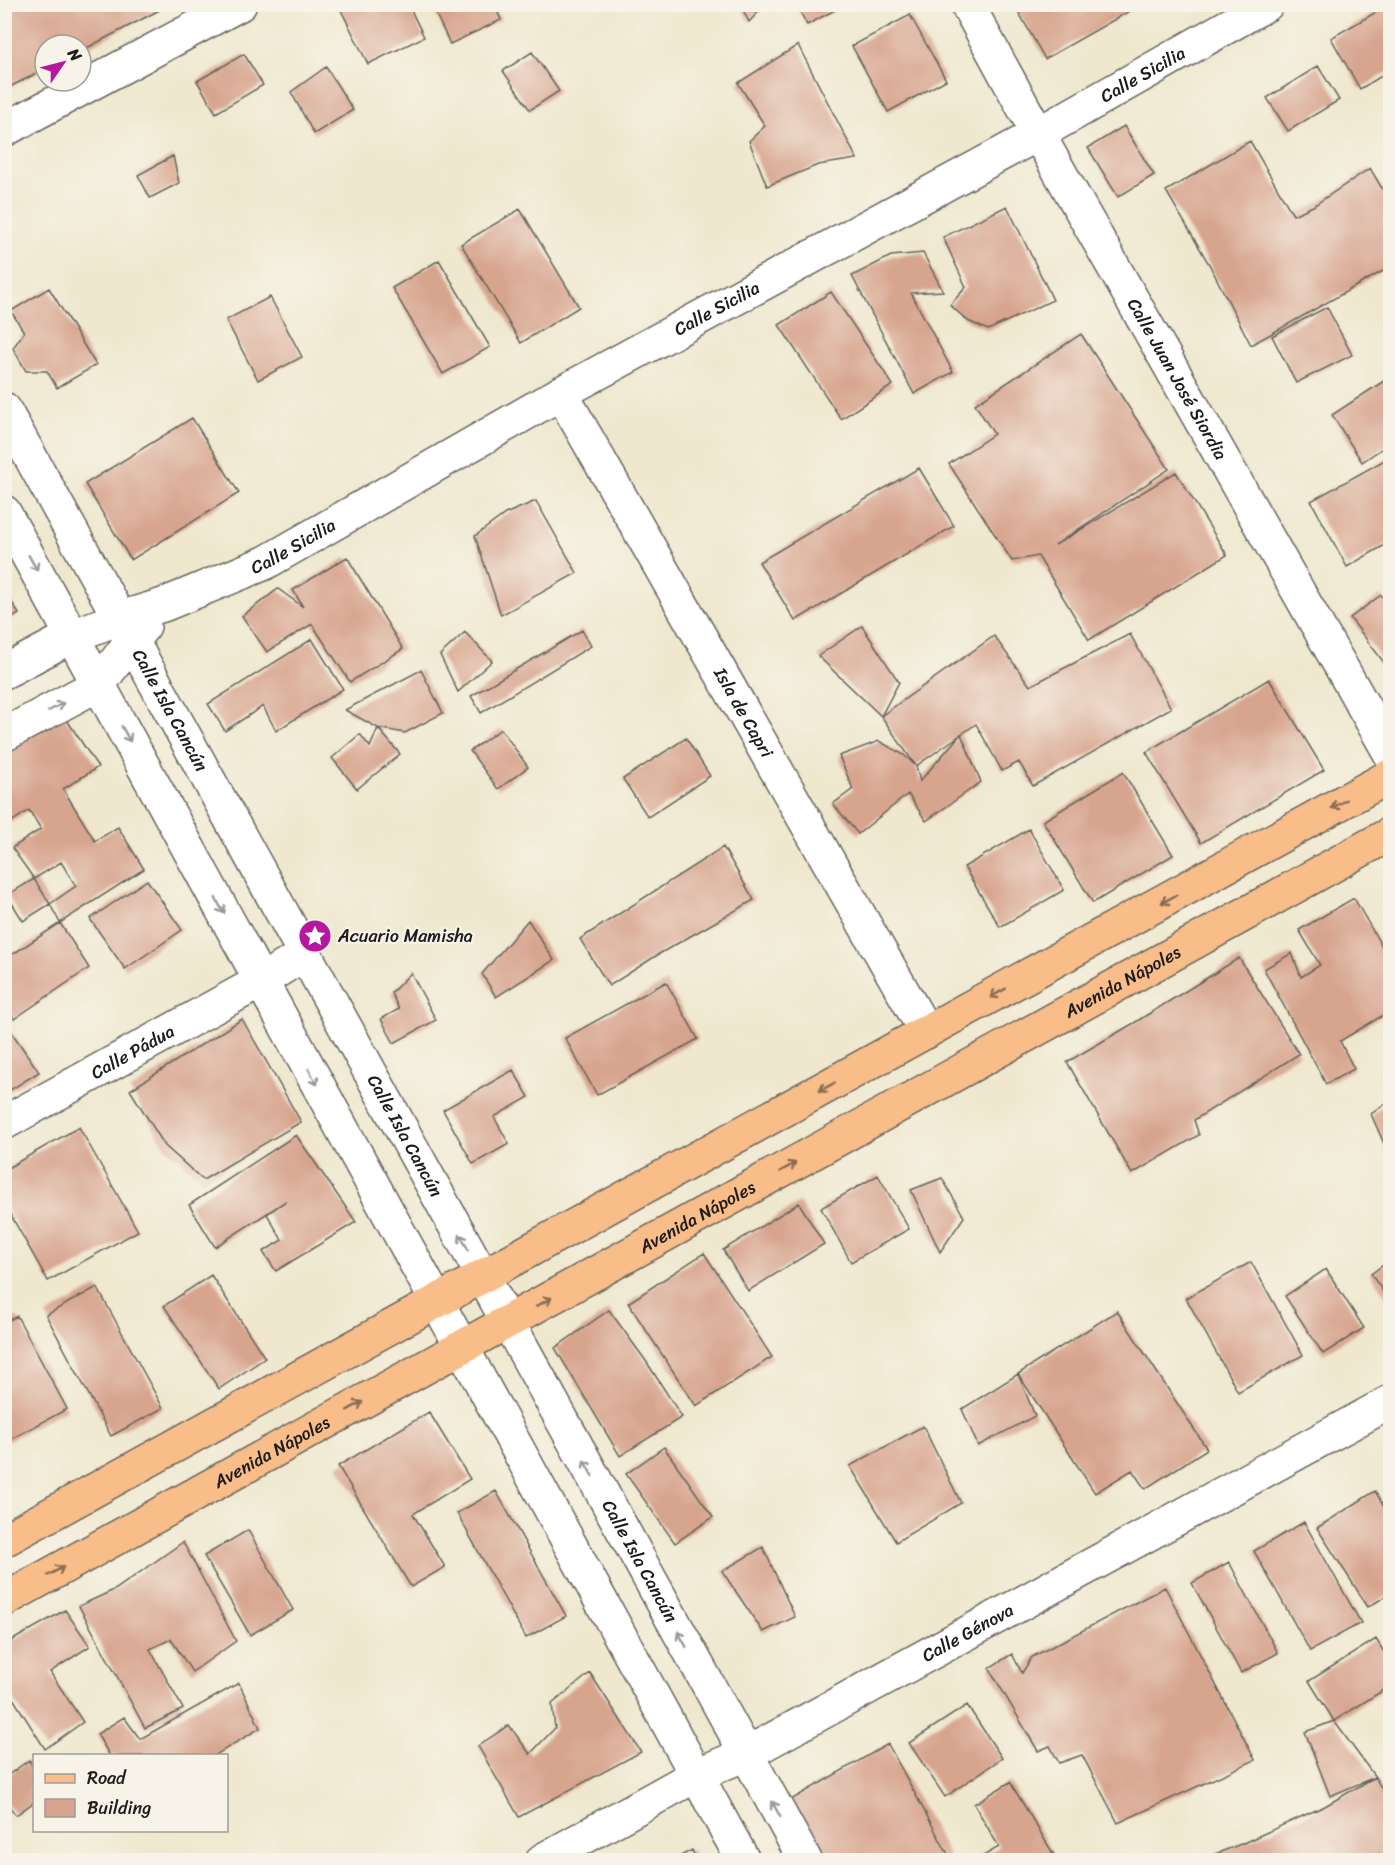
<svg xmlns="http://www.w3.org/2000/svg" width="1395" height="1865" font-family="Sriracha,sans-serif">
<style>
.building{fill:#d7a48e}
.lines{fill:none;stroke-linecap:round;stroke-linejoin:round}
.minor-casing{stroke:#66635b;stroke-width:36}
.major-casing{stroke:#66635b;stroke-width:36}
.minor{stroke:#fff;stroke-width:33}
.major{stroke:#f8bd89;stroke-width:33}
.oneway{stroke:#999}
.oneway2{stroke:#8a6c52}
.labels{text-anchor:middle;dominant-baseline:central;stroke-width:4.5;stroke-linejoin:round;paint-order:stroke}
.street-label{font-size:18px;fill:#1c1c1c;stroke:#f7f3e8}
.poi-label{font-size:18px;fill:#1c1c1c;stroke:#f7f3e8;text-anchor:start}
</style>
<rect width="100%" height="100%" fill="#f7f3e8"/>
<filter id="ink" filterUnits="userSpaceOnUse"><feTurbulence type="fractalNoise" baseFrequency=".0167" numOctaves="2"/><feDisplacementMap in="SourceGraphic" scale="12" xChannelSelector="R" yChannelSelector="G"/><feConvolveMatrix kernelMatrix="1 2 1 2 8 2 1 2 1" color-interpolation-filters="sRGB"/></filter>
<filter id="wash" filterUnits="userSpaceOnUse"><feTurbulence type="fractalNoise" baseFrequency=".008" numOctaves="4" result="noise"/><feDisplacementMap in="SourceGraphic" scale="24" xChannelSelector="R" yChannelSelector="G"/><feGaussianBlur stdDeviation="1.35" result="paint"/><feColorMatrix in="noise" values="0 0 0 0 0 0 0 0 0 0 0 0 0 0 0 0 0 1.4 0 .05"/><feComposite in="paint" operator="in"/></filter>
<g filter="url(#wash)">
<rect width="100%" height="100%" fill="#efe8cf"/>
<g id="blocks">
<path class="building" d="M4 4H171L81 51V45H45V69L4 90Z
M338 4H408L424 37 368 64Z
M431 4H494L501 20 450 44Z
M740 4H766L749 22Z
M796 4H846L807 25Z
M1014 4H1142L1045 59Z
M1374 4H1390V71L1360 89 1331 38 1378 11Z
M910 15 946 80 888 112 852 46Z
M798 45 857 159 818 165 767 186 749 141 765 126 738 83Z
M532 52 559 91 530 110 503 71Z
M244 54 263 85 216 113 197 81Z
M1318 66 1339 100 1288 131 1267 98Z
M326 67 353 110 314 134 291 92Z
M1124 126 1154 175 1118 197 1088 148Z
M1250 141 1293 215 1313 206 1370 168 1390 202V267L1251 345 1209 264 1166 191Z
M173 156 179 183 150 198 138 175Z
M1007 206 1053 300 988 330 968 321 950 305 966 287 943 237Z
M520 209 579 307 521 343 461 244Z
M923 253 943 291 911 293 953 372 914 394 852 276 891 256Z
M439 260 490 347 443 374 392 288Z
M49 288 96 365 57 388 47 371H26L13 348 24 332 11 311Z
M831 292 893 385 841 419 779 325Z
M270 297 302 357 258 380 226 320Z
M1327 307 1352 355 1296 383 1272 336Z
M1081 334 1169 469 1055 545 1176 472 1227 555 1089 640 1038 556 1012 561 949 464 994 434 975 404Z
M1390 377V443L1362 462 1332 415Z
M192 418 239 493 131 560 85 484Z
M1390 457V542L1347 567 1311 501Z
M919 468 954 526 795 621 759 562Z
M536 501 577 573 501 615 475 536 505 514Z
M347 557 403 649 350 682 312 624 267 652 242 616 278 589 303 607 293 590Z
M4 590 19 614 4 623Z
M1381 595 1390 607 1389 669 1350 618Z
M862 626 899 682 881 716 818 656Z
M582 630 591 646 481 713 471 696Z
M465 632 492 661 458 692 440 655Z
M1130 634 1171 708 1033 786 1019 762 1002 771 976 724 916 766 881 716 994 636 1030 686Z
M312 639 343 689 276 731 263 706 225 731 208 704Z
M421 670 443 713 405 733 378 728 400 754 357 789 332 758 360 734 370 747 378 728 345 710Z
M1269 679 1324 770 1201 843 1146 752Z
M63 714 98 767 63 789 95 841 118 827 144 869 60 923 50 904 76 886 61 862 34 879 12 848 41 829 29 810 4 827V752Z
M501 729 528 767 498 789 470 751Z
M961 734 981 782 926 821 908 794 858 834 833 804 853 789 839 756 879 741 904 755 916 766 920 781Z
M686 738 710 776 648 817 623 779Z
M1123 772 1173 855 1093 903 1043 821Z
M1029 829 1064 890 1000 927 964 867Z
M723 847 754 900 659 954 609 986 580 939Z
M34 879 50 904 23 921 7 895Z
M147 880 182 930 125 969 90 919Z
M1354 898 1390 961V1011L1340 1041 1354 1069 1326 1084 1264 969 1292 953 1301 977 1320 965 1299 930Z
M528 920 554 960 496 997 482 974Z
M60 923 89 968 14 1019 4 1004V960Z
M1239 958 1299 1054 1194 1120 1199 1135 1132 1174 1067 1062 1134 1023Z
M411 973 436 1020 394 1043 381 1019 399 1009 391 993Z
M666 982 698 1039 597 1095 565 1038Z
M242 1019 301 1122 203 1180 165 1146 130 1090Z
M4 1021 39 1072 4 1094Z
M513 1070 529 1097 494 1117 509 1144 473 1164 443 1110Z
M1390 1101V1157L1371 1114Z
M79 1127 138 1231 48 1281 4 1203V1170Z
M296 1135 356 1222 276 1271 263 1252 282 1240 267 1214 286 1201 215 1247 189 1205Z
M878 1175 909 1229 851 1262 821 1208Z
M942 1178 964 1217 940 1252 911 1190Z
M799 1203 824 1244 748 1291 723 1250Z
M704 1253 772 1357 696 1406 628 1303Z
M1390 1260V1302L1371 1274Z
M1251 1262 1303 1355 1238 1392 1186 1298Z
M1326 1269 1364 1328 1323 1354 1285 1296Z
M211 1275 265 1358 219 1389 164 1306Z
M97 1287 163 1408 111 1436 46 1315Z
M609 1310 646 1361 682 1417 620 1456 555 1348Z
M1117 1311 1207 1449 1145 1489 1132 1470 1095 1493 1018 1374Z
M17 1316 67 1409 4 1443V1323Z
M1018 1374 1035 1416 978 1446 962 1409Z
M429 1412 470 1479 413 1514 445 1567 411 1587 338 1466Z
M923 1426 961 1503 896 1542 850 1466Z
M664 1447 713 1517 675 1543 626 1474Z
M496 1491 566 1616 526 1638 457 1513Z
M1375 1491 1390 1518V1594L1368 1607 1317 1528Z
M1304 1522 1361 1623 1310 1651 1254 1551Z
M248 1530 293 1610 250 1635 204 1556Z
M183 1542 236 1641 192 1672 171 1639 150 1649 183 1709 145 1728 79 1606 116 1589Z
M763 1547 795 1617 763 1632 722 1571Z
M1229 1562 1278 1653 1241 1673 1192 1583Z
M1165 1587 1255 1760 1118 1823 1082 1755 1059 1763 1050 1746 1038 1751 989 1668 1012 1654 1022 1673 1032 1657Z
M65 1610 90 1646 50 1672 83 1722 45 1749 4 1684V1645Z
M1376 1639 1390 1662V1686L1334 1721 1309 1681Z
M590 1673 641 1752 519 1817 478 1746 509 1725 530 1754 555 1728 552 1704Z
M239 1683 260 1728 214 1756H110L97 1734 124 1717 140 1739Z
M967 1705 1002 1758 945 1797 909 1743Z
M1334 1721 1375 1777 1330 1796 1305 1732Z
M888 1744 951 1860H809L777 1808Z
M29 1760 34 1768V1802L16 1815 4 1800V1778Z
M1375 1777 1390 1804V1860H1200L1241 1844 1325 1806Z
M1010 1782 1057 1860H976L999 1847 974 1804Z
M692 1850 697 1860H673Z"/>
</g>
</g>
<g filter="url(#ink)">
<use href="#blocks" fill-opacity="0" stroke="#66635b" stroke-width="1.5"/>
<g class="lines">
<defs>
<g id="minor">
<path id="s1" d="M967 4 1038 134 1390 753"/>
<path d="M4 130 240 4"/>
<path id="s2" d="M561 393 926 1032"/>
<path id="s3" d="M4 409 805 1860"/>
<path d="M4 512 743 1860"/>
<path id="s4" d="M4 672 72 636 120 618 163 605 265 563 561 393 1038 134 1267 4"/>
<path d="M4 735 99 684 132 640 144 626"/>
<path id="s5" d="M4 1123 261 981 305 954"/>
<path id="s6" d="M543 1860 696 1775 746 1754 1390 1402"/>
</g>
<g id="major">
<path d="M4 1540 1390 776"/>
<path id="s7" d="M4 1600 1390 834"/>
</g>
</defs>
<use href="#minor" class="minor-casing"/>
<use href="#major" class="major-casing"/>
<use href="#minor" class="minor"/>
<use href="#major" class="major"/>
</g>
<defs><path id="oneway-shaft" d="M-6 0H5M1.5-3L5.5 0L1.5 3" fill="none" stroke-width="1.6" stroke-linecap="round" stroke-linejoin="round" transform="scale(1.5)"/></defs>
<g class="oneway">
<use href="#oneway-shaft" transform="translate(33 563) rotate(61)"/>
<use href="#oneway-shaft" transform="translate(56 707) rotate(-28)"/>
<use href="#oneway-shaft" transform="translate(126 734) rotate(61)"/>
<use href="#oneway-shaft" transform="translate(220 906) rotate(61)"/>
<use href="#oneway-shaft" transform="translate(313 1077) rotate(61)"/>
<use href="#oneway-shaft" transform="translate(464 1242) rotate(-119)"/>
<use href="#oneway-shaft" transform="translate(588 1468) rotate(-119)"/>
<use href="#oneway-shaft" transform="translate(682 1639) rotate(-119)"/>
<use href="#oneway-shaft" transform="translate(776 1809) rotate(-119)"/>
</g>
<g class="oneway2">
<use href="#oneway-shaft" transform="translate(1339 804) rotate(151)"/>
<use href="#oneway-shaft" transform="translate(1169 899) rotate(151)"/>
<use href="#oneway-shaft" transform="translate(998 993) rotate(151)"/>
<use href="#oneway-shaft" transform="translate(827 1087) rotate(151)"/>
<use href="#oneway-shaft" transform="translate(788 1167) rotate(-29)"/>
<use href="#oneway-shaft" transform="translate(544 1302) rotate(-29)"/>
<use href="#oneway-shaft" transform="translate(355 1406) rotate(-29)"/>
<use href="#oneway-shaft" transform="translate(56 1571) rotate(-29)"/>
</g>
</g>
<defs>
<symbol id="sight-disc" viewBox="-11 -11 22 22"><circle r="9.5" fill="#b5179e" stroke="#f7f3e8"/><path d="M0-6L1.8-2.2L6-1.7L2.9 1.2L3.7 5.4L0 3.3L-3.7 5.4L-2.9 1.2L-6-1.7L-1.8-2.2Z" fill="#fff"/></symbol>
</defs>
<g fill-rule="evenodd">
<use href="#sight-disc" x="296" y="917" width="38" height="38"/>
</g>
<g class="labels">
<g class="street-label">
<text stroke="none"><textPath href="#s4" startOffset="1288">Calle Sicilia</textPath></text>
<text stroke="none"><textPath href="#s4" startOffset="802">Calle Sicilia</textPath></text>
<text stroke="none"><textPath href="#s1" startOffset="430">Calle Juan José Siordia</textPath></text>
<text stroke="none"><textPath href="#s4" startOffset="316">Calle Sicilia</textPath></text>
<text stroke="none"><textPath href="#s3" startOffset="344">Calle Isla Cancún</textPath></text>
<text stroke="none"><textPath href="#s2" startOffset="368">Isla de Capri</textPath></text>
<text stroke="none"><textPath href="#s7" startOffset="1278">Avenida Nápoles</textPath></text>
<text stroke="none"><textPath href="#s5" startOffset="147">Calle Pádua</textPath></text>
<text stroke="none"><textPath href="#s3" startOffset="830">Calle Isla Cancún</textPath></text>
<text stroke="none"><textPath href="#s7" startOffset="792">Avenida Nápoles</textPath></text>
<text stroke="none"><textPath href="#s7" startOffset="306">Avenida Nápoles</textPath></text>
<text stroke="none"><textPath href="#s3" startOffset="1316">Calle Isla Cancún</textPath></text>
<text stroke="none"><textPath href="#s6" startOffset="482">Calle Génova</textPath></text>
</g>
<g class="poi-label">
<text x="338" y="936">Acuario Mamisha</text>
</g>
</g>
<rect width="1395" height="1865" fill="none" stroke="#f7f3e8" stroke-width="24"/>
<rect x="33" y="1754" width="195" height="78" fill="#f7f3e8" stroke="#9f9d96" stroke-width="1.5"/>
<rect x="45" y="1774" width="30" height="9" fill="#f8bd89" stroke="#9f9d96" stroke-width="1.5"/>
<text x="87" y="1784" font-size="18" fill="#1c1c1c">Road</text>
<rect x="45" y="1799" width="30" height="18" fill="#d7a48e" stroke="#9f9d96" stroke-width="1.5"/>
<text x="87" y="1814" font-size="18" fill="#1c1c1c">Building</text>
<g transform="translate(63 63) rotate(55)"><circle r="28" fill="#f7f3e8" stroke="#9f9d96" stroke-width="1.5"/>
<path d="M0-4.5L10 22L0 15L-10 22Z" fill="#b5179e"/>
<text y="-9" font-size="16" font-weight="bold" text-anchor="middle" fill="#1c1c1c">N</text>
</g>
</svg>
